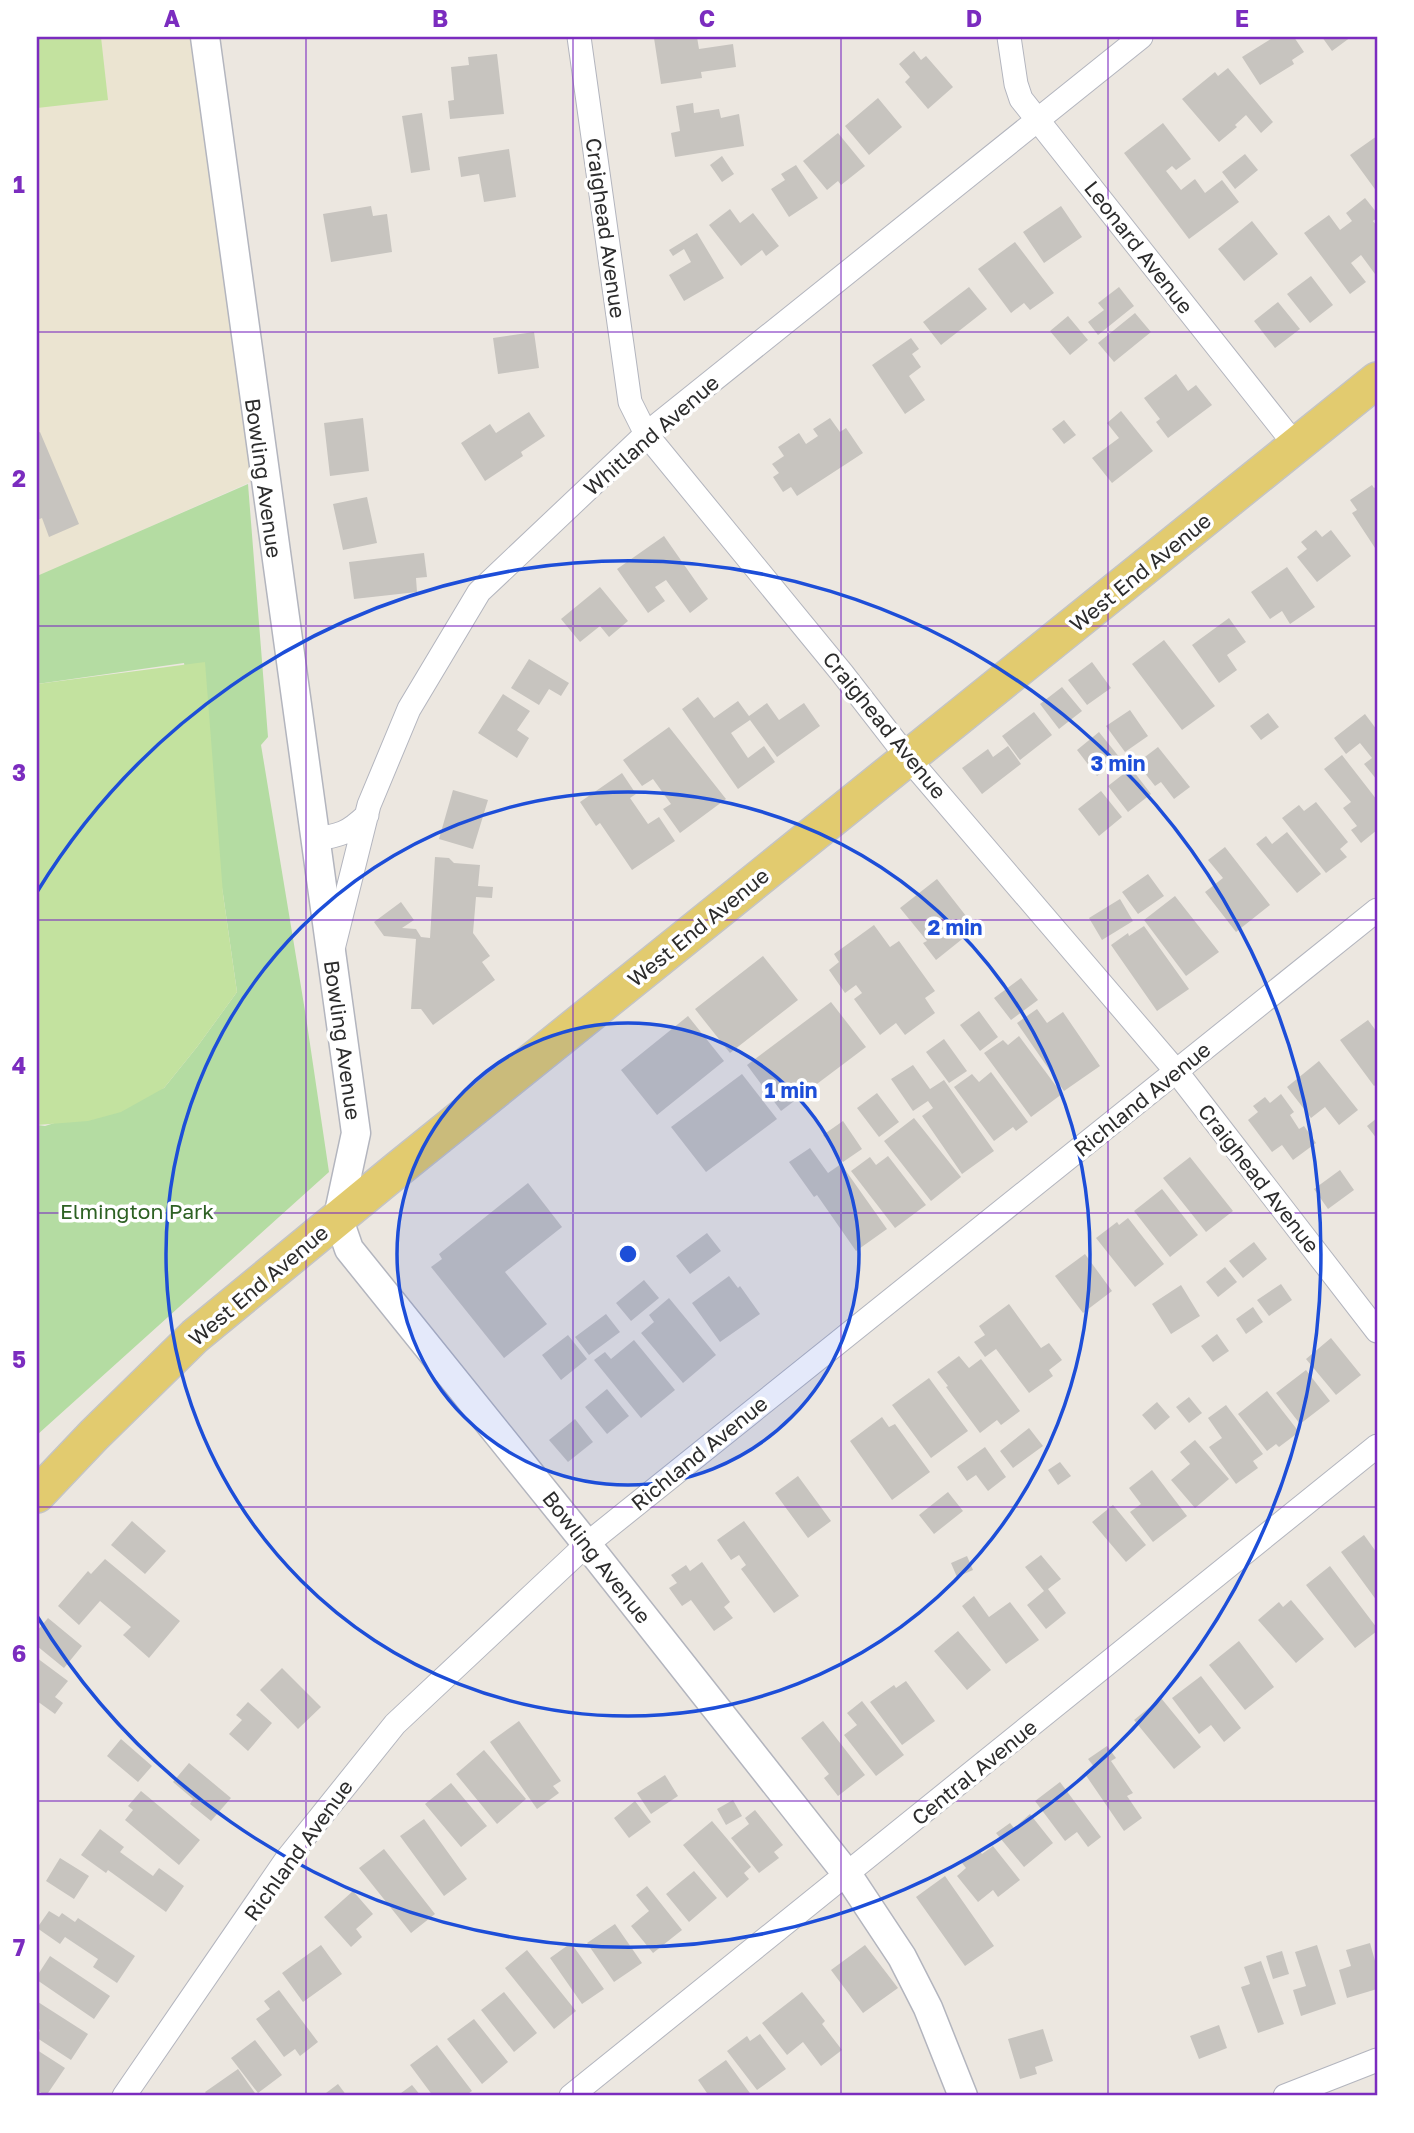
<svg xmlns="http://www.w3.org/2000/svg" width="1414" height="2133" font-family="'Golos Text',sans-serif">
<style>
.education{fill:#ebe4d1}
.green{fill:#b4dca2}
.pitch{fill:#c3e29f}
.building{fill:#c7c4bf}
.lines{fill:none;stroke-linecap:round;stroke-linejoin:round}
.minor-casing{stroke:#b3b5be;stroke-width:25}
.tertiary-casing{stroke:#b3b5be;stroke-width:31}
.primary-casing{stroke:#c4c4c4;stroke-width:38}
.minor{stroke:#fff;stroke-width:23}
.tertiary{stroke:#fff;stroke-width:28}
.primary{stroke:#e2cb6f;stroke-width:35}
.grid{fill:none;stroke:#7b2cbf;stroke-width:2;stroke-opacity:0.55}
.ring{fill:none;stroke:#1d4ed8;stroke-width:3.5}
.labels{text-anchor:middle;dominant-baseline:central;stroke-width:7;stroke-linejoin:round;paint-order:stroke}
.street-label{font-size:21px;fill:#2c2c2c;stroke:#fff}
.park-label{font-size:21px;fill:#2d6123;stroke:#fff}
.centre{fill:#1d4ed8;stroke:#fff;stroke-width:3.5}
.ring-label{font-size:21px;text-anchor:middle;font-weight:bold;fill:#1d4ed8;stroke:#fff;stroke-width:7;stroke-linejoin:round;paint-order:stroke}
.neatline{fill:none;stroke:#7b2cbf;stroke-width:2.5}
.grid-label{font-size:23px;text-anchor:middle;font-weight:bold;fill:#7b2cbf}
</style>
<rect width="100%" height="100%" fill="#ece7e0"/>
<path class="education" d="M37 37H205L264 476 37 577Z"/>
<path class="green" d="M248 484 268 737 261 745 306 1017 329 1172 37 1435V1125L45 1126 164 1088 197 1047 237 992 223 894 184 663 37 684V576Z"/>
<path class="pitch" d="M37 37H101L108 100 37 108Z
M205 662 223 894 237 992 197 1047 164 1088 121 1112 88 1121 37 1125V684Z"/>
<path class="building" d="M664 37H697L699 49 733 44 736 67 701 72 702 78 661 84 654 38Z
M1274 37H1294L1304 52 1292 60 1294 64 1260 85 1242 57Z
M1322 37H1351L1332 51Z
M914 51 921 60 926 56 953 87 928 109 905 82 910 77 899 64Z
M497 54 504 114 450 119 448 101 454 100 451 67 469 65 468 57Z
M1228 68 1273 122 1261 133 1246 115 1235 125 1237 127 1219 142 1182 99 1215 72 1218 76Z
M878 98 902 127 869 155 845 126Z
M693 103 694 113 719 109 721 118 739 114 744 146 675 157 671 133 680 131 676 106Z
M422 113 430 170 411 173 402 116Z
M1163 123 1191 159 1176 170 1172 166 1166 171 1181 190 1195 179 1205 193 1222 180 1239 202 1189 239 1124 153Z
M838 133 865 166 841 185 838 181 827 190 803 161Z
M1377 136V192L1350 155Z
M509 149 516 197 484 202 479 174 461 177 458 157Z
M1245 154 1258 170 1235 189 1222 172Z
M722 156 734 174 722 182 710 165Z
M796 165 818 198 789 217 771 189 785 180 781 174Z
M1365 198 1377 213V218L1373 221 1377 226V272L1375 274 1361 255 1351 263 1366 282 1350 294 1304 233 1329 215 1340 230 1352 221 1346 213Z
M371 206 373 216 387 214 392 252 331 262 323 214Z
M1061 206 1082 237 1044 263 1023 232Z
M730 209 740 223 753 213 779 246 766 256 762 250 741 266 709 225Z
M1252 221 1278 254 1244 281 1218 249Z
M697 233 724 278 684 301 669 275 691 262 684 249 673 256 669 250Z
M1015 242 1054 293 1030 310 1024 303 1011 313 978 269Z
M1311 276 1333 305 1310 323 1287 294Z
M969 287 987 309 941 345 923 322Z
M1119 287 1134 306 1098 335 1088 322 1104 310 1098 303Z
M1278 302 1300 329 1275 348 1254 321Z
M1135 313 1151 332 1114 362 1098 343Z
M1068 316 1088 340 1070 355 1050 331Z
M534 332 539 368 498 374 493 338Z
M911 338 919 349 912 354 921 367 909 376 925 400 905 414 872 365Z
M1176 374 1188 391 1196 385 1212 405 1168 438 1156 422 1160 419 1144 398Z
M1121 411 1153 451 1112 483 1092 458 1119 438 1107 423Z
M529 412 545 436 521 452 523 456 485 481 461 443 490 424 496 433Z
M363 418 369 471 330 476 324 423Z
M830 418 840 432 846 428 863 453 797 496 791 487 783 492 773 477 779 473 772 464 784 456 778 447 799 433 806 444 818 436 813 429Z
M1064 420 1076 435 1064 444 1052 429Z
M40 432 79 524 49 537 42 518 37 520V433Z
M1372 485 1374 488 1377 486V551L1352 513 1357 510 1350 500Z
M367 497 377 543 343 550 333 504Z
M1316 530 1322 537 1331 530 1351 556 1317 582 1297 557 1307 549 1301 542Z
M664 536 708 599 690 613 666 580 655 587 665 601 648 613 617 569Z
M424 553 427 577 416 578 417 592 354 599 349 562Z
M1287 567 1315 607 1290 624 1282 611 1270 619 1251 592Z
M600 587 628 621 609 637 600 626 580 642 561 619Z
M1229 618 1246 642 1227 655 1237 670 1219 683 1192 645Z
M1164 640 1215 706 1182 730 1132 664Z
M529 659 569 683 561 696 549 689 539 705 511 688Z
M1092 662 1111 688 1087 705 1068 680Z
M1062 687 1082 711 1059 729 1040 704Z
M503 694 530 711 517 730 529 738 517 758 478 733Z
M698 697 714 718 738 701 749 716 767 703 779 720 804 703 820 726 777 757 750 720 731 733 748 758 764 746 775 762 738 789 682 709Z
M1130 710 1148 736 1125 752 1106 726Z
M1034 712 1052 735 1020 760 1002 736Z
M1268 713 1279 727 1261 740 1250 726Z
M1365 714 1377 730V780L1364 764 1372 758 1360 743 1346 754 1334 738Z
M669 727 726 799 680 833 663 809 671 804 653 779 642 786 623 760Z
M1099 732 1120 758 1097 776 1077 750Z
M1008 746 1021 764 982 794 962 768 988 749 993 757Z
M1158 747 1190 787 1174 799 1161 782 1155 786 1137 763Z
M1342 755 1377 800V830L1361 843 1351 830 1357 826 1343 808 1351 802 1324 769Z
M1131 768 1151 794 1128 812 1108 786Z
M622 773 636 794 630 798 648 824 659 817 675 841 632 870 600 823 596 826 580 802Z
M453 790 488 800 473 849 439 839Z
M1101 791 1122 817 1099 836 1078 809Z
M1316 802 1348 842 1340 849 1347 857 1326 873 1282 818 1299 805 1304 811Z
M1287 832 1321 874 1297 893 1256 844 1266 836 1272 844Z
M1225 847 1270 905 1236 932 1205 892 1223 878 1208 860Z
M435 857 449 858 454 863 480 865 478 886 493 887 492 898 476 897 473 933 490 956 482 962 495 980 433 1025 421 1009H411L416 939 384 936 374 922 401 902 414 920 402 928 416 929 421 937 430 938Z
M1148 874 1164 896 1138 914 1122 892Z
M937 879 970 921 960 928 966 936 936 960 923 943 927 941 900 908Z
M1175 896 1219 952 1186 976 1144 920Z
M1120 899 1133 921 1102 940 1089 918Z
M874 925 890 947 899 941 935 991 925 998 935 1013 905 1035 896 1023 880 1035 854 999 862 993 856 985 845 993 829 970 839 962 834 954Z
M1144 926 1189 989 1157 1011 1111 945 1128 933 1129 936Z
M763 956 798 1000 730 1053 695 1009Z
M1021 978 1038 1000 1011 1020 994 998Z
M831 1002 866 1047 781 1111 747 1065Z
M1037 1009 1047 1023 1063 1012 1100 1066 1064 1091 1017 1023Z
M979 1011 998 1037 980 1051 960 1025Z
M688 1016 724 1061 657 1115 621 1070Z
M1368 1020 1377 1032V1084L1374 1086 1340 1040Z
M1019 1036 1062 1094 1031 1117 984 1053 1003 1040 1008 1045Z
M944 1039 967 1071 949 1083 926 1052Z
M1319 1061 1358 1110 1339 1125 1325 1107 1311 1118 1287 1087Z
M913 1065 930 1089 944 1080 994 1151 962 1174 922 1116 933 1108 928 1101 913 1111 891 1079Z
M991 1072 1028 1122 1016 1131 1013 1127 994 1141 954 1087 972 1074 979 1082Z
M742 1074 777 1119 706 1172 671 1127Z
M877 1093 899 1122 879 1137 857 1108Z
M1281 1094 1294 1112 1290 1115 1299 1129 1304 1126 1316 1143 1293 1160 1282 1145 1272 1152 1248 1120 1258 1112 1253 1106 1265 1097 1270 1103Z
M914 1118 961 1177 931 1201 884 1141Z
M1377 1118V1139L1367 1126Z
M843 1121 862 1149 843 1162 823 1135Z
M810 1148 828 1173 841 1164 887 1229 856 1251 817 1195 814 1197 789 1162Z
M888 1156 926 1205 895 1228 851 1171 870 1157 876 1165Z
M1190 1157 1233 1211 1206 1232 1163 1178Z
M1340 1170 1354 1190 1328 1209 1314 1189Z
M528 1183 562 1227 505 1272 547 1324 504 1358 431 1267 442 1259 439 1254Z
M1162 1189 1198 1235 1170 1257 1134 1211Z
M1128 1218 1164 1264 1135 1287 1096 1238 1117 1222 1119 1225Z
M707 1233 721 1251 690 1274 676 1256Z
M1254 1242 1267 1259 1243 1278 1229 1261Z
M1085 1254 1112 1291 1083 1313 1055 1276Z
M1225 1267 1237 1282 1218 1297 1206 1282Z
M729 1276 738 1288 740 1286 760 1314 720 1342 692 1303Z
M644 1280 659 1298 631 1321 616 1303Z
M1281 1284 1292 1300 1269 1316 1257 1300Z
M1181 1285 1200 1316 1171 1334 1152 1304Z
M669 1298 716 1355 683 1383 641 1333 654 1322 649 1315Z
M1009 1304 1041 1348 1049 1343 1062 1360 1049 1370 1053 1376 1029 1393 996 1349 985 1357 974 1342 985 1335 979 1326Z
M1253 1307 1263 1322 1246 1334 1236 1319Z
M606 1314 620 1332 589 1355 575 1337Z
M1217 1334 1229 1351 1213 1362 1201 1346Z
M568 1335 587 1359 561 1380 542 1355Z
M1331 1338 1361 1375 1336 1395 1306 1359Z
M634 1340 675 1390 641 1418 594 1360 605 1352 611 1359Z
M959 1356 969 1368 981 1359 1020 1411 1001 1425 997 1420 980 1433 946 1387 948 1386 937 1372Z
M1306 1370 1330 1401 1300 1424 1276 1393Z
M929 1378 968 1431 931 1458 892 1405Z
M607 1389 629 1416 607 1434 585 1407Z
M1267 1391 1299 1432 1279 1447 1276 1444 1267 1451 1238 1414Z
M1189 1397 1202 1413 1189 1423 1176 1407Z
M1157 1402 1170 1417 1155 1430 1142 1415Z
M1226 1405 1263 1454 1253 1461 1258 1468 1236 1484 1209 1447 1222 1438 1208 1418Z
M882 1417 889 1427 895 1424 930 1472 892 1500 850 1441Z
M575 1419 593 1442 568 1462 549 1440Z
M1029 1428 1043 1446 1013 1468 1000 1451Z
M1195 1440 1229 1479 1195 1508 1171 1480 1190 1464 1180 1452Z
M985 1447 1006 1477 988 1491 976 1475 967 1481 957 1467Z
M1060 1462 1071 1476 1058 1485 1048 1470Z
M1152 1470 1187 1516 1153 1542 1130 1512 1141 1504 1129 1488Z
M798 1476 831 1521 808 1538 775 1493Z
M948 1492 963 1511 934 1534 919 1515Z
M1113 1505 1146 1545 1126 1562 1092 1522Z
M132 1521 166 1551 145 1574 111 1545Z
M744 1521 799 1596 774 1613 741 1569 746 1565 739 1555 731 1560 717 1540Z
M1364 1535 1377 1553V1601L1341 1552Z
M1041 1555 1061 1579 1048 1589 1066 1613 1046 1629 1027 1605 1044 1591 1025 1567Z
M967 1556 973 1570 957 1577 951 1563Z
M105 1559 180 1621 149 1658 123 1635 131 1627 100 1601 79 1625 58 1606 88 1571 91 1574Z
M702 1562 730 1602 724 1607 733 1618 714 1631 691 1600 682 1606 669 1588 677 1583 671 1575 686 1565 690 1571Z
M1330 1566 1377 1628V1631L1355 1648 1306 1585Z
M974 1596 989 1617 1010 1602 1039 1640 1006 1664 962 1606Z
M1291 1600 1324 1639 1296 1663 1258 1620 1279 1602 1283 1607Z
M48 1618 82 1646 64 1668 37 1646 39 1636 37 1631Z
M958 1631 991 1670 967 1690 934 1651Z
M1239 1641 1274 1687 1245 1710 1209 1665Z
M37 1658 68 1681 55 1697 63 1703 55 1714 37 1701Z
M282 1668 321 1707 298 1729 260 1690Z
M1201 1676 1241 1728 1224 1742 1211 1725 1199 1734 1172 1698Z
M906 1681 935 1721 902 1745 870 1702 894 1685 896 1688Z
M1161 1698 1201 1747 1174 1769 1134 1720Z
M862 1701 904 1755 876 1776 844 1735 857 1725 847 1713Z
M248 1702 272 1723 248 1751 229 1734 242 1720 236 1715Z
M519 1721 561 1781 553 1786 559 1793 537 1809 490 1742Z
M823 1721 865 1775 838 1796 824 1778 829 1774 801 1738Z
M121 1739 152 1766 138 1782 107 1756Z
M1107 1746 1116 1758 1111 1761 1133 1793 1127 1796 1142 1818 1124 1831 1085 1774 1095 1768 1088 1759Z
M484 1750 526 1799 497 1824 456 1774Z
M189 1763 231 1798 211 1821 190 1804 193 1799 173 1782Z
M665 1775 678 1796 651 1814 637 1793Z
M1060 1782 1101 1837 1088 1847 1077 1832 1065 1841 1035 1801Z
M451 1783 487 1826 461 1847 425 1804Z
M141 1791 200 1840 179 1865 125 1820 133 1810 128 1806Z
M733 1800 742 1816 726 1825 717 1809Z
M635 1801 651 1822 629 1838 614 1818Z
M755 1810 783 1845 774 1852 779 1858 759 1873 731 1838 749 1824 745 1818Z
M1030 1814 1053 1843 1024 1867 996 1833 1010 1823 1014 1828Z
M424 1819 467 1879 444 1896 400 1836Z
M712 1821 751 1867 744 1873 749 1879 727 1898 683 1845Z
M100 1829 124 1847 120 1852 153 1876 159 1868 184 1886 166 1912 108 1870 106 1873 81 1855Z
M993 1846 1020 1880 998 1897 993 1890 978 1902 957 1876 966 1868 962 1863 979 1850 982 1854Z
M384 1849 435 1914 411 1933 359 1868Z
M60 1858 89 1876 74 1899 46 1881Z
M694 1871 717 1898 689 1922 666 1894Z
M945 1876 994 1946 965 1966 916 1897Z
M647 1886 682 1930 653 1953 631 1926 649 1911 636 1895Z
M353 1891 373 1914 356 1929 362 1937 351 1947 324 1917Z
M49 1911 59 1917 62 1913 75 1922 78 1918 135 1956 117 1983 93 1967 98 1959 65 1937 60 1944 37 1928Z
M615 1924 642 1963 614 1982 587 1943Z
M571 1943 604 1989 582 2004 550 1958Z
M1370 1943 1377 1968V1989L1347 1998 1339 1970 1351 1966 1346 1950Z
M321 1945 342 1974 303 2002 282 1973Z
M865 1945 898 1988 863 2013 831 1970Z
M1317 1945 1336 2004 1301 2016 1293 1990 1306 1986 1295 1952Z
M527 1950 576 2011 554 2029 505 1968Z
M1282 1951 1289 1974 1273 1979 1266 1956Z
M50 1956 110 1996 94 2019 37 1980V1976Z
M1261 1961 1284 2024 1258 2033 1241 1987 1250 1984 1244 1967Z
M279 1990 318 2042 300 2056 295 2049 284 2057 256 2019 270 2009 264 2001Z
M504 1992 537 2033 514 2052 481 2010Z
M802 1992 825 2021 822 2024 842 2050 821 2066 803 2042 787 2055 762 2023Z
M38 2002 88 2034 71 2060 37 2038 40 2030 37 2028Z
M474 2019 508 2062 482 2084 447 2039Z
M1219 2025 1227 2048 1199 2059 1190 2036Z
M1043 2029 1053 2061 1035 2067 1037 2074 1020 2079 1008 2039Z
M760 2034 786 2069 757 2090 727 2051 747 2036 750 2041Z
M255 2040 282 2075 258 2093 231 2058Z
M437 2045 472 2091 465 2096H433L410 2065Z
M37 2050 65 2068 46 2096 37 2090Z
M726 2060 752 2096H709L698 2080Z
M238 2069 257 2096H208L205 2092Z
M338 2084 347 2096H322Z
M412 2085 421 2096H397Z"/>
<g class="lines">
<defs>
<path id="minor" d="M579 37 630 402 646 434 842 673 908 758 1176 1071 1377 1331
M1009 37 1016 84 1021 99 1296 446
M314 839C340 836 348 833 367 815
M333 949 369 805 409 709 479 592 646 434 1141 37
M124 2096 286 1860 395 1724 587 1544 1377 910
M571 2096 1377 1446
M1285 2096 1377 2060"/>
<path id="tertiary" d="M205 37 356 1133 338 1217 349 1249 577 1532 847 1874 902 1957 928 2008 963 2096"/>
<path id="primary" d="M37 1495 94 1435 195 1336 398 1169 1377 380"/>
</defs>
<use href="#minor" class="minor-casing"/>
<use href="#tertiary" class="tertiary-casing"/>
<use href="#primary" class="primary-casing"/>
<use href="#minor" class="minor"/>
<use href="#tertiary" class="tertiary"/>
<use href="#primary" class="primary"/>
</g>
<path class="grid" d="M306 37V2096M573 37V2096M841 37V2096M1108 37V2096M37 332H1377M37 626H1377M37 920H1377M37 1213H1377M37 1507H1377M37 1801H1377"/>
<circle cx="628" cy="1254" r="231" fill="#1d4ed8" fill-opacity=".12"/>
<g class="ring">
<circle cx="628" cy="1254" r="231"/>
<circle cx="628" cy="1254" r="462"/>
<path d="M37 892A693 693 0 1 1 37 1616"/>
</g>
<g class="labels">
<g class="street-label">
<text transform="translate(606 228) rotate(82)">Craighead Avenue</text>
<text transform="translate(1139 247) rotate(52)">Leonard Avenue</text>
<text transform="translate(651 435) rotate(-41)">Whitland Avenue</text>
<text transform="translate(264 478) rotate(82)">Bowling Avenue</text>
<text transform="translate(1140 572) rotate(-39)">West End Avenue</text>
<text transform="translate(885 725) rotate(51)">Craighead Avenue</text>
<text transform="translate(698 927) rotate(-39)">West End Avenue</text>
<text transform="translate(343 1040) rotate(82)">Bowling Avenue</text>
<text transform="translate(1142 1099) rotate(-39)">Richland Avenue</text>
<text transform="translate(1259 1178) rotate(52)">Craighead Avenue</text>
<text transform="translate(258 1285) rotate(-40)">West End Avenue</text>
<text transform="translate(699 1453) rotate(-39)">Richland Avenue</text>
<text transform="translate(597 1557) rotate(52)">Bowling Avenue</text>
<text transform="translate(974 1772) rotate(-39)">Central Avenue</text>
<text transform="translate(298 1850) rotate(-54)">Richland Avenue</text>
</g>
<g class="park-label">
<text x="137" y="1211">Elmington Park</text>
</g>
</g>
<circle cx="628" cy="1254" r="10" class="centre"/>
<g class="ring-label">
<text x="1118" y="771">3 min</text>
<text x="955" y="935">2 min</text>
<text x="791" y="1098">1 min</text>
</g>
<rect width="1414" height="2133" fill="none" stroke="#ffffff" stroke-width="77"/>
<rect x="38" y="38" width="1338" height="2056" class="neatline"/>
<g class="grid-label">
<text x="172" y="27">A</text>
<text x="440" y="27">B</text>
<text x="707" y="27">C</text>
<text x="974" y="27">D</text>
<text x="1242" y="27">E</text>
<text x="19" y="193">1</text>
<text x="19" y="487">2</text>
<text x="19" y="781">3</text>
<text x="19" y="1074">4</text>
<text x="19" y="1368">5</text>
<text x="19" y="1662">6</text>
<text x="19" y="1956">7</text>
</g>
</svg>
